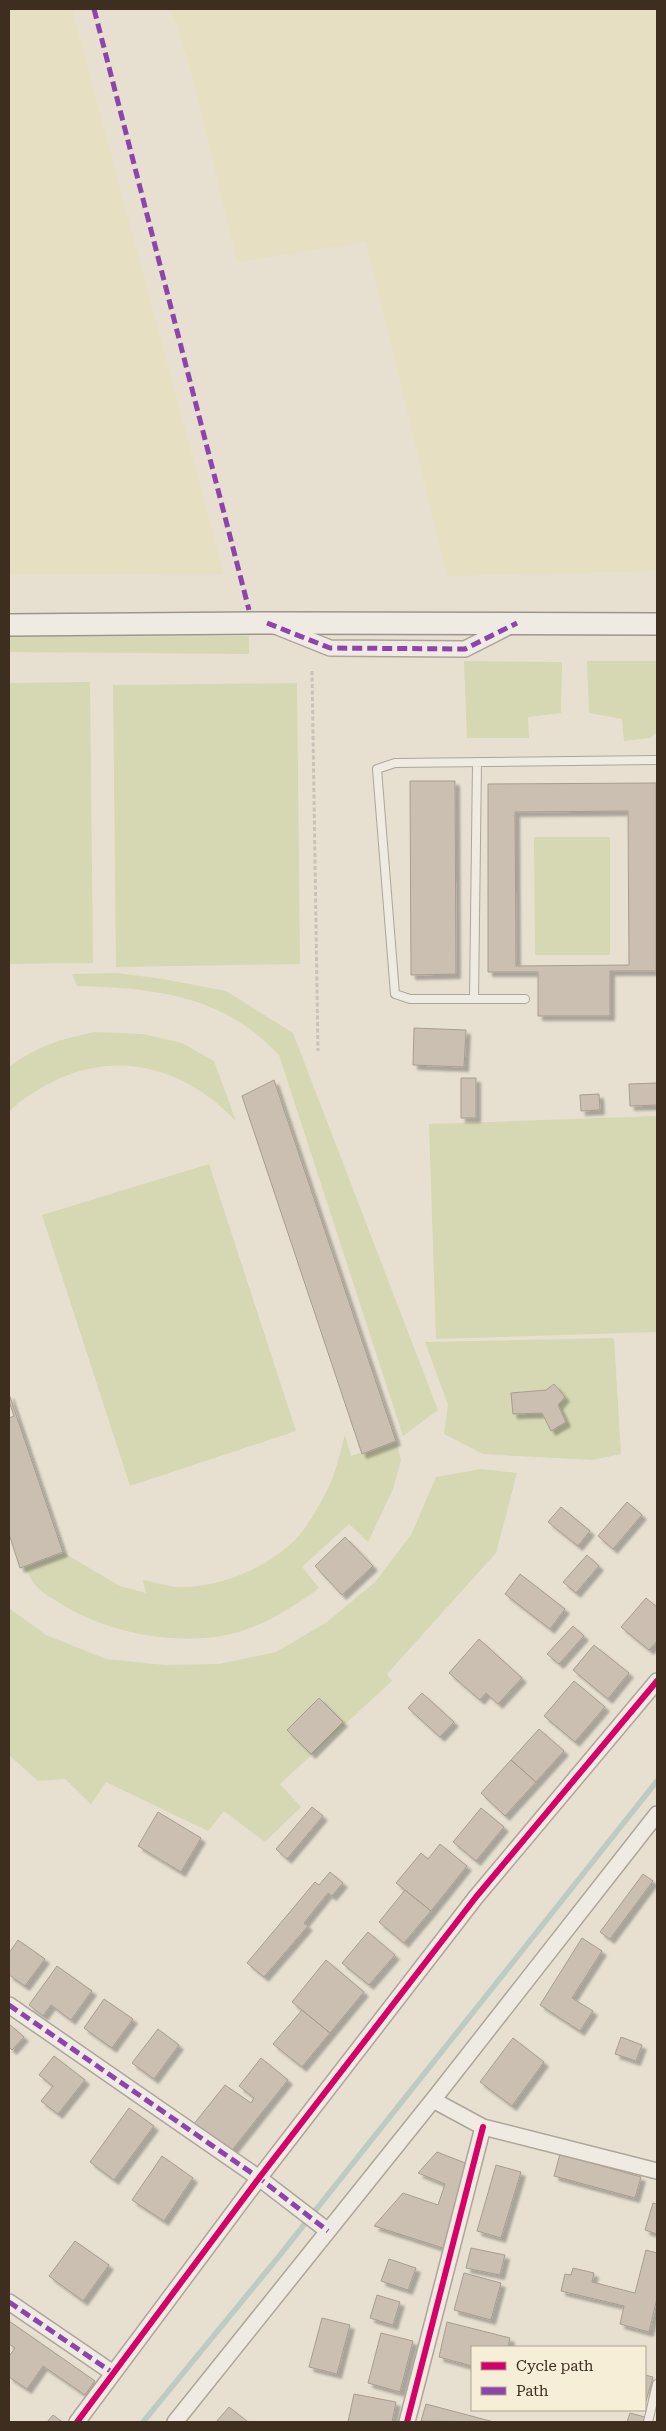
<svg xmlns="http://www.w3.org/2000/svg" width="666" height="2431" font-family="'Roboto Serif',serif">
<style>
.farmland{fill:#e6dfc2}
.green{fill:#d6d7b3}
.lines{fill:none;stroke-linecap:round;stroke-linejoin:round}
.stream{stroke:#bcccc2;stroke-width:5.5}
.building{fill:#cbbfb2;stroke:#a89c90;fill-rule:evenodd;filter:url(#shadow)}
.lane-casing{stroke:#ada599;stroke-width:10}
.street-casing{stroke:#ada599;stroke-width:18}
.secondary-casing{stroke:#9c958a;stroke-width:24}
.path{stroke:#c8c2b9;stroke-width:3;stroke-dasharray:4 2.5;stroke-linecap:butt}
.lane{stroke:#efebe3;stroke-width:8}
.street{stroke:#efebe3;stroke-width:15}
.secondary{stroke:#efebe3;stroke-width:21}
.quiet{stroke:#8e44ad;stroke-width:5;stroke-dasharray:10 5;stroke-linecap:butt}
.cycleway-casing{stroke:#f7eed8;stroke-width:9}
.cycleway{stroke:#d6006c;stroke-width:6}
</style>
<defs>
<filter id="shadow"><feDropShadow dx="4.5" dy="4.5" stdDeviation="1" flood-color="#0004"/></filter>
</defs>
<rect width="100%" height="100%" fill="#e7e0d1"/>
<path class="farmland" d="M9 9H72L224 574 9 575Z
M171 9H657V571L447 576 366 242 237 262 191 71Z"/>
<path class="green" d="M249 636V654L9 652V637Z
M464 661 562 662 561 713 528 717 529 738H467Z
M587 661H657V732L650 738 624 741 622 719 589 713Z
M90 682 93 963 9 964V683Z
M297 683 300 964 116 967 113 685Z
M534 837H610V955H535Z
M117 973 163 979 226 991 293 1033 438 1410 403 1436 279 1055C223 995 155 988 77 986L72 974Z
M95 1032 143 1034 182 1043 214 1061 236 1121C187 1070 123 1049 56 1080 39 1089 22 1098 9 1112V1067C37 1046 61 1039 95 1032Z
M657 1116V1332L436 1339 429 1124Z
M209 1164 296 1431 130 1486 42 1215Z
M614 1338 621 1454 592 1460 483 1454 444 1434 448 1405 425 1342Z
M345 1435 351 1456 396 1441 401 1460 393 1489 368 1542 349 1524 302 1567 319 1588C291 1609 257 1630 221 1636 169 1645 102 1631 58 1602 52 1598 44 1594 39 1589 33 1583 28 1574 24 1567L64 1553 120 1586 146 1593 143 1580C155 1582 168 1587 180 1587 220 1587 262 1570 292 1543 305 1531 316 1511 324 1496 335 1477 339 1456 345 1435Z
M481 1469 517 1473 496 1553 387 1674 392 1681 280 1784 301 1807 265 1842 224 1811 208 1831 106 1782 91 1804 65 1779 38 1781 9 1755V1608L46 1635 106 1659 165 1665 219 1664 276 1652 327 1622 375 1582 411 1535 436 1477Z"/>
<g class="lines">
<path class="stream" d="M143 2422 280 2255 657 1781"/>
</g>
<path class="building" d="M410 781H455L456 974 411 975Z
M656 783V971H610V1016H538V972H488V784ZM628 811 629 965 516 966 515 812Z
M414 1028 466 1030 464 1067 413 1065Z
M461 1078H476V1118H461Z
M274 1080 396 1441 362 1454 242 1096Z
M657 1083V1105L630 1106 629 1084Z
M599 1094 600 1110 581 1111 580 1095Z
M554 1384 565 1397 558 1405 566 1422 551 1431 542 1413 513 1414 511 1393 546 1390Z
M9 1394 63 1552 20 1568 9 1534V1418L14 1416 9 1401Z
M627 1502 642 1515 613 1549 598 1536Z
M561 1507 590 1531 578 1546 548 1522Z
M345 1537 373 1566 342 1595 315 1566Z
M587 1555 599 1566 576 1593 563 1582Z
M520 1574 565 1609 550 1629 505 1594Z
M646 1598 657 1607V1641L649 1650 621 1627Z
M573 1626 584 1636 559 1664 547 1654Z
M479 1639 522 1678 498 1704 486 1693 480 1700 449 1673Z
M594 1645 629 1673 608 1699 573 1670Z
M574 1681 605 1707 575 1742 544 1716Z
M422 1693 454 1722 440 1737 408 1708Z
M319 1698 343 1722 311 1754 287 1730Z
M539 1729 564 1751 536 1782 511 1760Z
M511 1760 536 1782 505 1816 481 1793Z
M312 1807 323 1816 287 1859 276 1849Z
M481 1808 504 1827 476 1861 453 1842Z
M158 1812 201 1838 181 1872 138 1846Z
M440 1844 467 1866 431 1911 396 1883 421 1853 428 1859Z
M330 1872 343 1883 332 1896 328 1893 304 1923 308 1926 264 1977 247 1963 315 1882 319 1885Z
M643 1874 653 1881 610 1939 600 1932Z
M405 1890 431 1911 404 1943 379 1922Z
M368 1932 395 1955 369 1985 342 1963Z
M582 1938 602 1951 572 1998 593 2011 580 2031 540 2005Z
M18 1940 45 1959 25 1986 9 1975V1953Z
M326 1960 364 1992 330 2033 292 2002Z
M57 1966 92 1991 71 2020 51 2005 43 2016 29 2005Z
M104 1999 133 2019 112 2048 84 2028Z
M302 2010 330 2033 302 2067 273 2044Z
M9 2024 24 2037 12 2050 9 2047Z
M158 2029 179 2045 154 2079 132 2063Z
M621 2037 642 2045 636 2061 615 2054Z
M513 2038 544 2062 512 2106 480 2082Z
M54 2056 85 2080 58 2114 41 2101 53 2086 39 2075Z
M261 2058 288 2080 229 2154 193 2125 225 2085 251 2103 254 2098 239 2086Z
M129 2108 154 2126 114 2180 90 2162Z
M437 2152 468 2164 443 2248 374 2226 403 2193 438 2205 445 2184 418 2173Z
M560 2154 641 2177 635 2198 554 2176Z
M162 2156 193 2178 164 2221 132 2200Z
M496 2165 521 2172 501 2238 477 2231Z
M653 2203 657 2204V2234L645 2230Z
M75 2241 109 2265 83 2301 49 2276Z
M471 2248 505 2255 500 2275 466 2268Z
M646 2250 657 2253V2298L649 2332 620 2324 624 2306 561 2291 565 2274 571 2275 573 2268 594 2273 592 2282 635 2293Z
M389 2259 416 2268 408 2290 381 2281Z
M464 2273 501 2283 491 2320 454 2310Z
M377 2295 400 2302 393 2325 370 2318Z
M322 2318 350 2325 337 2374 309 2367Z
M9 2321 95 2381 85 2395 43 2366 27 2389 9 2377V2356L15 2348 9 2344Z
M447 2322 510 2338 508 2347H472V2366L439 2357Z
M381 2333 413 2341 400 2392 368 2383Z
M645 2375 653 2377 646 2401H645Z
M354 2394 396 2402 392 2422H348Z
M426 2404 494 2422 421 2421Z
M229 2407 248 2422H216Z
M630 2413 645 2417 643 2422H627Z
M53 2415 61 2421 60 2422H47Z"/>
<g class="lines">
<defs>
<path id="lane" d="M474 999 477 762
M525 999H410L395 994 377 769 395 763 657 760
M648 2422 657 2384"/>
<path id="street" d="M275 626 330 648 465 649 512 625
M9 2005 259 2178 328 2231
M433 2100 483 2127 657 2171
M9 2302 113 2373
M77 2422 259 2178 476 1897 657 1681
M175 2422 433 2100 657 1814
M407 2422 483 2127"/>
<path id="secondary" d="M9 625 267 623 657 624"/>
</defs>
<use href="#lane" class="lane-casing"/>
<use href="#street" class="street-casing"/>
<use href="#secondary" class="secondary-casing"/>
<path class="path" d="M312 671 318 1051"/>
<use href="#lane" class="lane"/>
<use href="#street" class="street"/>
<use href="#secondary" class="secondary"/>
<path class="quiet" d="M94 9 249 610
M267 623 330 648 465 649 517 623
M9 2005 259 2178 328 2231
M9 2302 113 2373"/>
<defs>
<path id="cycleway" d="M77 2422 259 2178 476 1897 657 1681
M407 2422 483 2127"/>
</defs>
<use href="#cycleway" class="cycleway-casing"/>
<use href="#cycleway" class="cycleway"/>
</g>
<rect width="666" height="2431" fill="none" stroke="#3d2e20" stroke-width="20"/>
<rect x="471" y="2346" width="175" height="65" fill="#f7eed8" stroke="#ada18e"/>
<rect x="481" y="2362" width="25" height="8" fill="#d6006c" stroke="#ada18e"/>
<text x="516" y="2371" font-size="15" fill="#3d2e20">Cycle path</text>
<rect x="481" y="2387" width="25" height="8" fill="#8e44ad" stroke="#ada18e"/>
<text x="516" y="2396" font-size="15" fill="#3d2e20">Path</text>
</svg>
